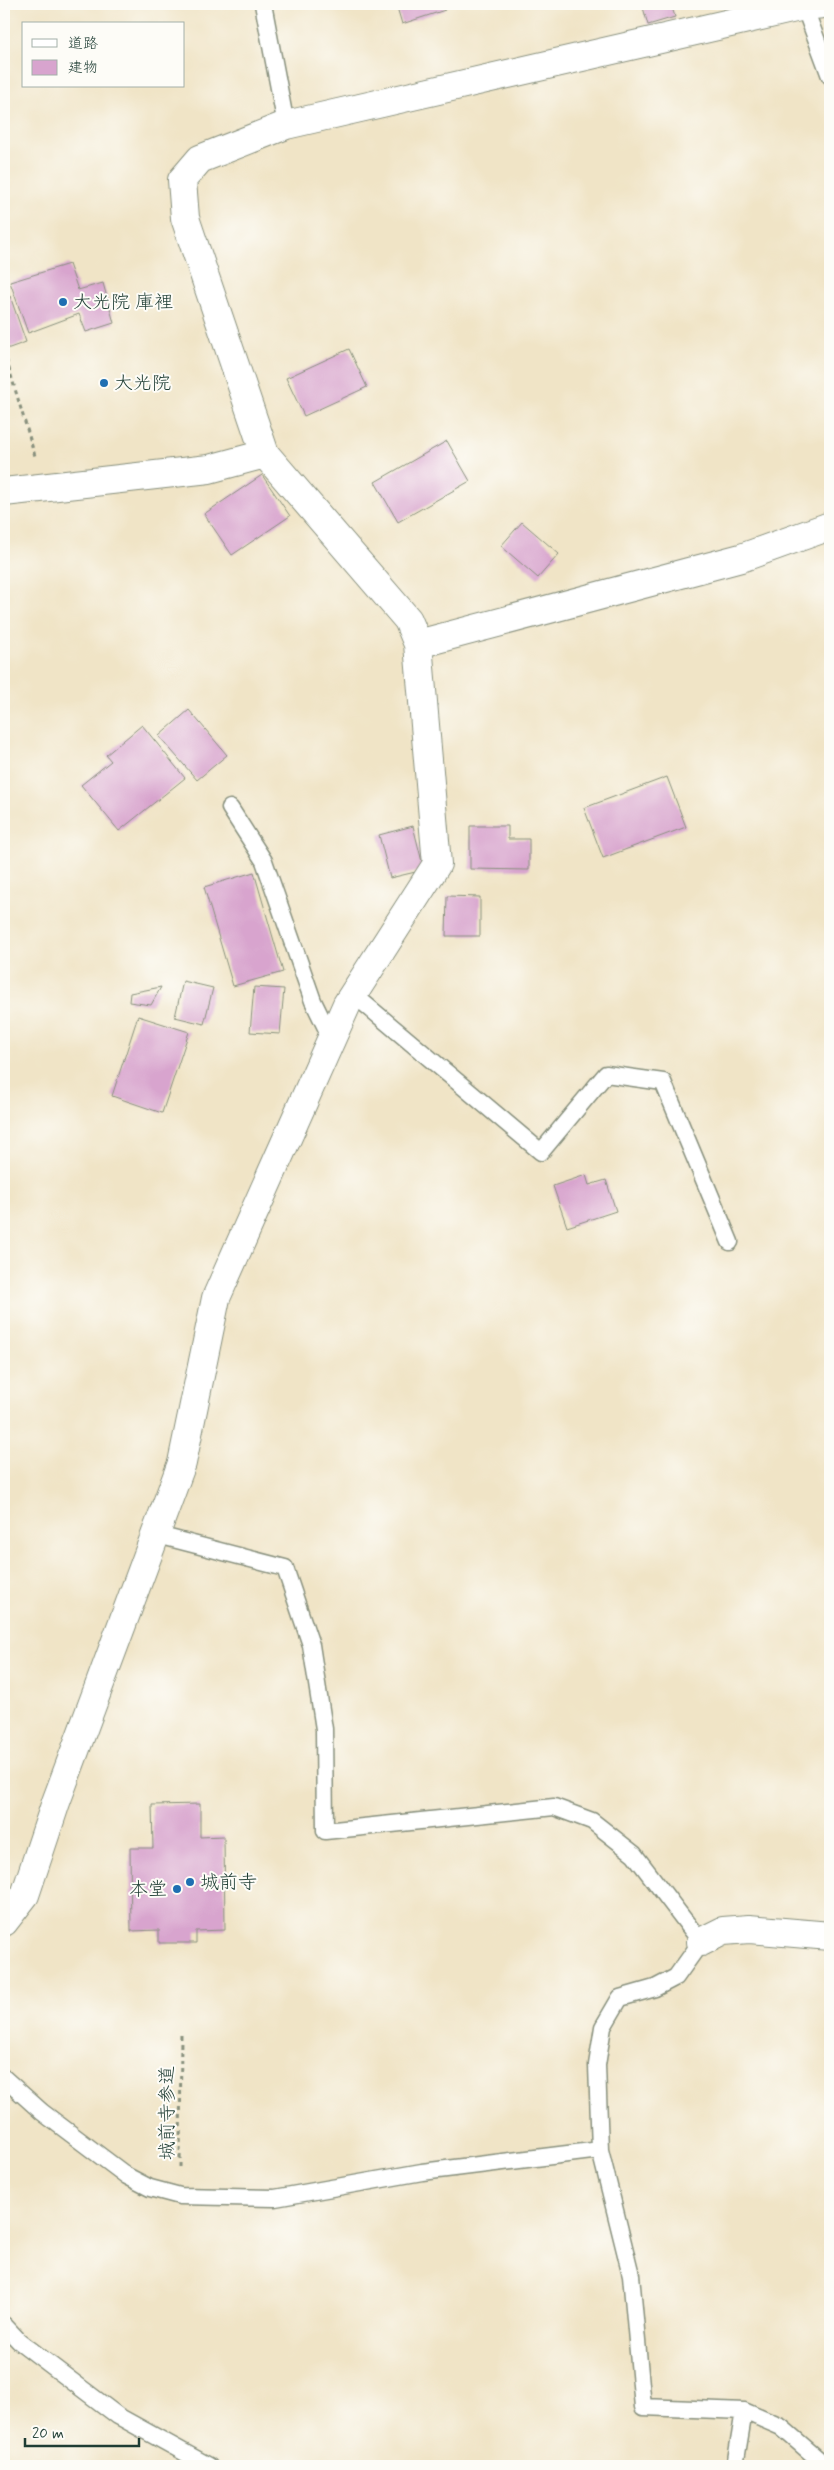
<svg xmlns="http://www.w3.org/2000/svg" width="834" height="2470" font-family="Mynerve,'Klee One',sans-serif">
<style>
.building{fill:#d8a4ce}
.lines{fill:none;stroke-linecap:round;stroke-linejoin:round}
.lane-casing{stroke:#88907d;stroke-width:19}
.street-casing{stroke:#88907d;stroke-width:30}
.path{stroke:#88907d;stroke-width:3;stroke-dasharray:4 4;stroke-linecap:butt}
.lane{stroke:#fff;stroke-width:16}
.street{stroke:#fff;stroke-width:28}
.poi-dot{fill:#1f6fb2;stroke:#fdfcf7;stroke-width:2}
.labels{text-anchor:middle;dominant-baseline:central;stroke-width:4;stroke-linejoin:round;paint-order:stroke}
.poi-label{font-size:19px;fill:#1f3d34;stroke:#fdfcf7;text-anchor:start}
.street-label{font-size:19px;fill:#1f3d34;stroke:#fdfcf7}
</style>
<rect width="100%" height="100%" fill="#fdfcf7"/>
<filter id="ink" filterUnits="userSpaceOnUse"><feTurbulence type="fractalNoise" baseFrequency=".02" numOctaves="2"/><feDisplacementMap in="SourceGraphic" scale="10" xChannelSelector="R" yChannelSelector="G"/><feConvolveMatrix kernelMatrix="1 2 1 2 8 2 1 2 1" color-interpolation-filters="sRGB"/></filter>
<filter id="wash" filterUnits="userSpaceOnUse"><feTurbulence type="fractalNoise" baseFrequency=".0096" numOctaves="4" result="noise"/><feDisplacementMap in="SourceGraphic" scale="20" xChannelSelector="R" yChannelSelector="G"/><feGaussianBlur stdDeviation="1.12" result="paint"/><feColorMatrix in="noise" values="0 0 0 0 0 0 0 0 0 0 0 0 0 0 0 0 0 1.4 0 .05"/><feComposite in="paint" operator="in"/></filter>
<g filter="url(#wash)">
<rect width="100%" height="100%" fill="#f0e4c6"/>
<g id="blocks">
<path class="building" d="M396 4H443L445 10 402 24Z
M642 4H671L675 17 648 25Z
M69 264 78 290 103 283 114 323 86 332 79 314 28 333 10 282Z
M10 296 26 342 4 350V298Z
M349 349 367 387 304 416 286 378Z
M447 441 470 481 398 522 375 482Z
M262 475 290 516 232 555 204 514Z
M522 522 559 554 538 578 501 546Z
M189 710 227 755 197 780 159 736Z
M142 725 185 778 119 831 81 785 111 761 106 755Z
M667 777 686 827 603 858 584 808Z
M413 826 424 870 390 878 379 835Z
M470 826H508V839H529V870L470 869Z
M254 872 283 972 233 986 204 887Z
M447 896 480 897V936H446Z
M183 981 213 988 204 1024 175 1017Z
M161 987 151 1005 129 1002 130 993Z
M254 987 284 989 280 1034 250 1032Z
M138 1016 189 1032 162 1113 112 1096Z
M586 1175 589 1185 606 1180 616 1211 567 1227 553 1186Z
M200 1804V1837L224 1836 225 1930 196 1931V1943H159V1930L131 1931 130 1848H153L152 1805Z"/>
</g>
</g>
<g filter="url(#ink)">
<use href="#blocks" fill-opacity="0" stroke="#88907d" stroke-width="1"/>
<g class="lines">
<defs>
<path id="lane" d="M263 4 286 125
M804 6 830 76
M230 808 264 861 313 1001 332 1040
M353 994 541 1152 606 1074 663 1082 730 1242
M154 1534 285 1568 311 1645 324 1729 325 1831 554 1807 592 1821 634 1854 701 1942 676 1977 655 1988 620 1998 603 2027 597 2065 600 2150 631 2275 643 2407 744 2411 781 2427 826 2466
M4 2078 42 2112 127 2176 150 2188 180 2196 275 2198 422 2172 600 2150
M4 2325 19 2341 118 2416 209 2466
M735 2466 744 2411"/>
<path id="street" d="M265 454 185 218 182 180 200 159 286 125 804 6 823 4
M4 492 209 469 265 454 408 620 418 644 437 864 347 1004 216 1298 182 1463 56 1802 25 1895 4 1922
M418 644 741 558 830 526
M701 1942 723 1931 749 1929 830 1936"/>
</defs>
<use href="#lane" class="lane-casing"/>
<use href="#street" class="street-casing"/>
<path class="path" d="M4 352 35 456
M180 2167 181 2031"/>
<use href="#lane" class="lane"/>
<use href="#street" class="street"/>
</g>
</g>
<g class="poi-dot">
<circle cx="63" cy="302" r="5"/>
<circle cx="104" cy="383" r="5"/>
<circle cx="190" cy="1882" r="5"/>
<circle cx="177" cy="1889" r="5"/>
</g>
<g class="labels">
<g class="poi-label">
<text x="73" y="302">大光院 庫裡</text>
<text x="114" y="383">大光院</text>
<text x="200" y="1882">城前寺</text>
<text x="167" y="1889" text-anchor="end">本堂</text>
</g>
<g class="street-label">
<text transform="translate(167 2113) rotate(-90)">城前寺参道</text>
</g>
</g>
<rect width="834" height="2470" fill="none" stroke="#fdfcf7" stroke-width="20"/>
<rect x="22" y="22" width="162" height="65" fill="#fdfcf7" stroke="#a4b0a9"/>
<rect x="32" y="39" width="25" height="8" fill="#ffffff" stroke="#a4b0a9"/>
<text x="68" y="48" font-size="15" fill="#1f3d34">道路</text>
<rect x="32" y="60" width="25" height="15" fill="#d8a4ce" stroke="#a4b0a9"/>
<text x="68" y="72" font-size="15" fill="#1f3d34">建物</text>
<path d="M25 2438v8h114v-8" fill="none" stroke="#1f3d34" stroke-width="2.5"/>
<text x="32" y="2438" font-size="15" fill="#1f3d34" stroke="#fdfcf7" stroke-width="4" paint-order="stroke">20 m</text>
</svg>
